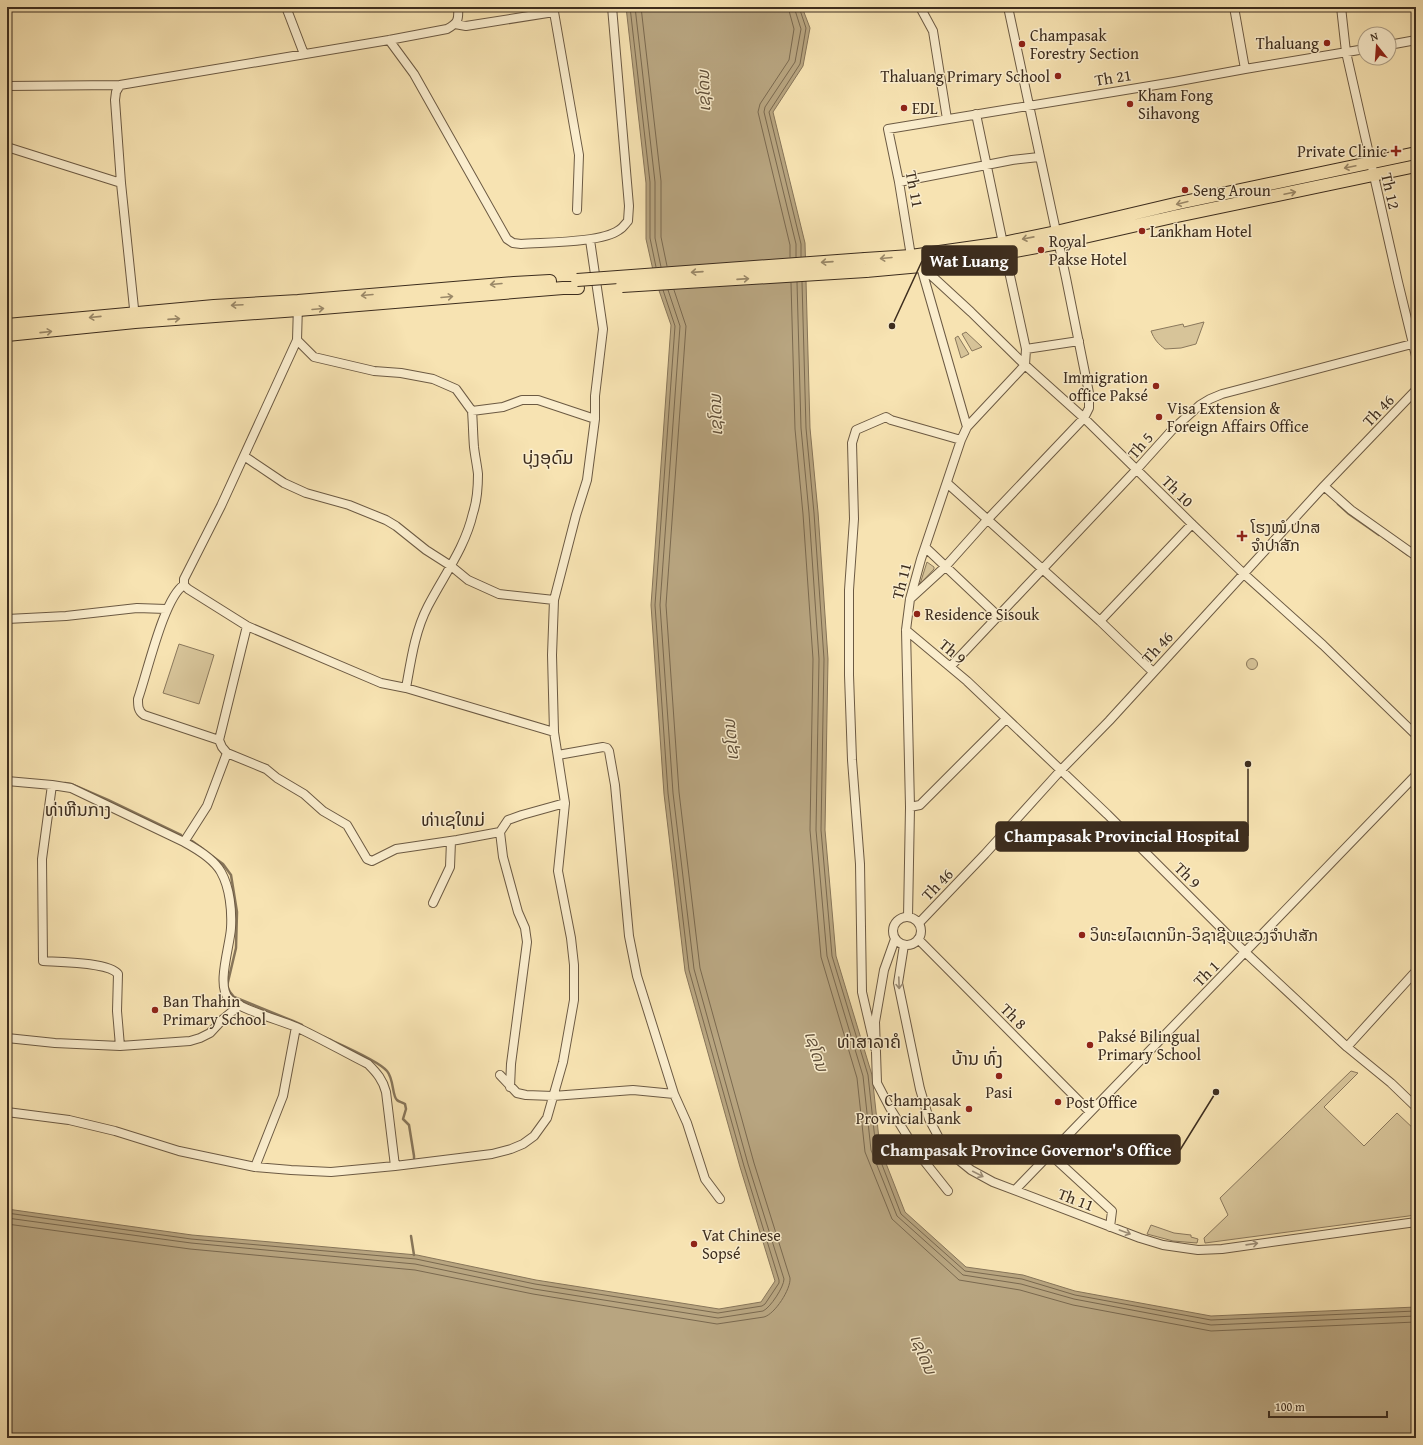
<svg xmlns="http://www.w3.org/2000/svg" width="1423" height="1445" font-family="'Gentium Book Plus','Noto Sans Lao',serif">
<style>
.green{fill:#d7c499;stroke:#8a785c}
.water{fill:#b8a580;stroke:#877559}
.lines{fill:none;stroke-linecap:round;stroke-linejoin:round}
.shore{stroke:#7a694f;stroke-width:1}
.stream{stroke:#877559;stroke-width:2.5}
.minor-casing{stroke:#6c5a43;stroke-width:10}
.highway-casing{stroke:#3d2d1e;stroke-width:14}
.minor{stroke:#faedcd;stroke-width:8}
.highway{stroke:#f7e3b2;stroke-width:12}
.highway-bridge-casing{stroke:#3d2d1e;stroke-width:14;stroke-linecap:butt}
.highway-bridge{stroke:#f7e3b2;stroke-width:12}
.oneway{stroke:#9a8868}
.oneway2{stroke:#9c8d76}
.poi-dot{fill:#8f2418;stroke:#faedcd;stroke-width:1.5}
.labels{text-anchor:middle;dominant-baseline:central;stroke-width:3;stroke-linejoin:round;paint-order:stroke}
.poi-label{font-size:16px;fill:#3d2d1e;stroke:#faedcd;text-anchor:start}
.street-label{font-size:16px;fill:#3d2d1e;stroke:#faedcd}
.water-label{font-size:17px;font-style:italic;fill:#62513b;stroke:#faedcd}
.quarter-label{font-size:18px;fill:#3d2d1e;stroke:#faedcd}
.leader{fill:none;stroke:#3d2d1e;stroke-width:1.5}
.callout-dot{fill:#3d2d1e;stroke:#faedcd;stroke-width:1.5}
.callout{fill:#3d2d1e;stroke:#3d2d1e;stroke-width:1.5}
.callout-label{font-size:17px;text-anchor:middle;font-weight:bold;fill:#fff}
</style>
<rect width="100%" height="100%" fill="#f7e3b2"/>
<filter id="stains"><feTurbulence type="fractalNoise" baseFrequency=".005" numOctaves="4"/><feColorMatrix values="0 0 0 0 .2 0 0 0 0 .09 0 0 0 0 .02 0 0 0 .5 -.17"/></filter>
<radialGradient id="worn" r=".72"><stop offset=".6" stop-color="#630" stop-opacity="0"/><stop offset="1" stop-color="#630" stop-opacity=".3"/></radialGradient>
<path class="green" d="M1204 322 1196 344 1181 348 1165 349C1158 344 1154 339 1151 331L1183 324 1184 327Z
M966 332 982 347 972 351 962 334Z
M958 336 969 354 961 358 955 338Z
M927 562 934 567V569L920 584Z
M179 644 214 655 199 704 163 693Z
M1246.5 664a5.5 5.5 0 1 1 11 0a5.5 5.5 0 1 1-11 0Z
M1351 1071 1358 1073 1324 1107 1364 1146 1397 1113 1416 1131V1215L1205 1243 1204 1238 1228 1215 1220 1198Z
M1151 1225 1174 1233 1191 1235V1237L1198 1239 1197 1243 1173 1241 1147 1234Z"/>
<path class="water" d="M626 7H802L810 28 803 66 773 112 805 243 810 428 818 512 828 659 825 830 836 956 872 1075 880 1148 905 1212 966 1267 1023 1275 1075 1291 1211 1316 1416 1307V1438H7V1209L192 1235 417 1255 536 1280 719 1309 761 1302 775 1281 740 1167 685 971 664 794 651 605 671 325 655 279 646 239V183Z"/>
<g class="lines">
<path class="shore" d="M630 7 650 182V238L656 267
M635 7 655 182V238L661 267
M641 7 661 181V237L667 266
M788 7 794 29 789 60 760 104 758 112 790 245V257
M794 7 801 29 795 62 765 107 764 112 796 244V257
M799 7 806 28 800 64 769 112 801 244V257
M797 282 801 428 809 513 819 659 816 830 827 956 863 1076 871 1150 897 1216 963 1275 1021 1284 1074 1299 1211 1325 1416 1316
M802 282 806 428 814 513 824 659 821 830 832 956 868 1075 876 1149 901 1214 965 1271 1022 1279 1075 1295 1211 1320 1416 1311
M791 283 795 429 803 514 813 659 810 830 821 957 857 1078 865 1152 892 1219 959 1280 1020 1290 1073 1305 1211 1331 1416 1322
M7 1213 191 1239 416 1259 535 1284 718 1313 762 1306 765 1304 779 1283V1280L744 1166 689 970 668 793 655 605 675 326 663 290
M7 1218 191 1243 415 1264 534 1289 718 1318 763 1311C770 1308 784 1287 784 1279L748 1164 694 969 673 793 660 605 680 326 668 290
M7 1224 190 1249 415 1270 533 1294 717 1324 764 1317C775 1314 791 1289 790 1278L754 1163 700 968 679 792 666 605 686 326 674 290"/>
<path class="stream" d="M1338 504 1349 514 1379 535
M1383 537 1408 555
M65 783 71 784 108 800 181 835
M192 841 203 849
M212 856 223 864 231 875 237 912 236 948 227 986 230 992 234 997 293 1021 302 1025
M324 1037C339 1044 378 1060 387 1071 394 1079 392 1096 397 1100 399 1102 402 1102 405 1104L406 1109 403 1119 409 1125 414 1156V1158
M411 1236 414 1255"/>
<defs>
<path id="minor" d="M286 7 304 54
M920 7 933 31 947 119
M1234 7 1245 69
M1341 7 1346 52 1398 282 1416 356
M455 24 466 26 554 12 579 155 577 210
M389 40 414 74 507 239 513 243 521 244C545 242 601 243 619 230 623 228 625 224 628 221L629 206 612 7
M1389 45 1416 40
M7 86 120 85
M7 147 121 183
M899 182 1012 160 1039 157
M911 256 899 182 888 129 1174 82 1245 69 1365 49
M921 266 971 312 1025 365 1084 418 1192 524 1244 574 1323 645 1416 735
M298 305 297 340 221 506 184 579V585C164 597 147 674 138 699 138 706 138 711 144 715L219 740 222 747 227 753 266 769 277 778 304 794 323 811 347 825 367 859 372 861 396 849 403 848 457 840 500 832
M135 318 121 183 115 100 116 92 120 85 389 40 447 29C458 23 459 20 458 7
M297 340 314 357 374 371 401 373 433 379 456 389 472 411 503 407 522 400H538L595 419
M1026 349 1079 341
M967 427 1025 365 1026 349 1005 253 976 114
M244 456 284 483 306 493 349 505 386 520 396 526 426 550 451 566 468 580 499 594 554 600
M947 483 1100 621 1153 672
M1324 486 1351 510 1416 556
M926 548 999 617
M184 585 188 589 247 626 381 683 406 688 554 732
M910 599 945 567 987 520 1084 418 1089 408V393L1066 278 1008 7
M7 619 66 616 137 608 166 609
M1100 621 1192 524
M906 630 967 681 1107 814 1246 953 1347 1047 1391 1083 1416 1107
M951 666 1137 469 1173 429 1200 405 1210 399 1222 394 1412 344
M406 688C411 660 415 631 428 606 444 575 465 548 473 513 477 501 478 487 478 474 477 465 475 456 474 447 473 435 473 423 472 411
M219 740 247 626
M558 755 603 747 607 748 609 751 615 785 629 936 637 976 674 1094
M7 781 52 785 71 788 184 842C197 849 214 859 221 872 230 888 232 911 231 928 230 946 216 986 229 999 240 1009 279 1020 296 1027 320 1038 344 1052 368 1064 377 1073 383 1080 386 1092L395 1166
M52 785 42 859 43 961C59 962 109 962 118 974L117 1011 120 1046
M910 807 920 805 1006 719
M184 842 207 806 227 753
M433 903 450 867 451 841
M908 917 910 807 906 630 910 599 921 559 961 440 967 427 921 267
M893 931a14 14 0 1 1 28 0a14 14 0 1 1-28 0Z
M919 923 985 854 1061 770 1109 721 1324 486 1416 390
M895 939 884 970 875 1022 877 1083 890 1108 917 1152 948 1191
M918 939 1090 1112
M904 945 898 983 920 1089 929 1119 940 1140 955 1157 971 1170 993 1182 1140 1238 1163 1245 1198 1250 1222 1249 1416 1222
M7 1038 55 1043 120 1046 190 1041 200 1038 210 1033 223 1019 240 1005
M1347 1047 1416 971
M875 1048 862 992 860 864 852 760 849 675V590L854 519 852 443 856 430 886 417 891 420 961 440
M500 1075 517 1093 526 1095 553 1096 633 1090 674 1094 687 1123 705 1179 720 1199
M510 1087 511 1064 527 942 525 928 518 912 503 857 500 832 508 820 522 815 565 803
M7 1112 69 1120 115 1131 179 1151 255 1167 291 1170 331 1172 395 1166 492 1154 511 1149 523 1144 534 1136 547 1118 563 1062 574 1000V965L571 938 558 871 565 803 554 732 552 655 554 600 576 515 587 480 595 419V396L603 329 590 240
M1050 1154 1112 1211 1110 1227
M255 1167 283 1096 296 1027
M1015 1190 1416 775"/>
<path id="highway" d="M865 259 911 256 1003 243 1056 232 1179 203 1416 153
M866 271 921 266 1005 253 1058 243 1177 216 1416 166
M7 325 214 306 298 301 514 283 550 281
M7 335 135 322 298 310 563 288H578"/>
</defs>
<use href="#minor" class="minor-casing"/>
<use href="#highway" class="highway-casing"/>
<use href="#minor" class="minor"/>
<use href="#highway" class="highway"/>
<defs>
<path id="highway-bridge" d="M577 280 865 259
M622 286 866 271"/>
</defs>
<use href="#highway-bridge" class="highway-bridge-casing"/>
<use href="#highway-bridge" class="highway-bridge"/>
</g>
<defs><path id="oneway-shaft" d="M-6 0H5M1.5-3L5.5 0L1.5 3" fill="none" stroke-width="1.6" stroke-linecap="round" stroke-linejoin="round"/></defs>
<g class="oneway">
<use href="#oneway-shaft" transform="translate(1350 167) rotate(168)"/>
<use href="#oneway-shaft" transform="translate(1290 193) rotate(-12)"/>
<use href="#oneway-shaft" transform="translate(1182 203) rotate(166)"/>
<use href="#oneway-shaft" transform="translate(1028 238) rotate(169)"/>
<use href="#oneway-shaft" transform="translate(886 258) rotate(175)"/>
<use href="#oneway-shaft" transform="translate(827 262) rotate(176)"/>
<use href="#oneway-shaft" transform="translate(697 272) rotate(176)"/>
<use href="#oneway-shaft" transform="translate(743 279) rotate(-4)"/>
<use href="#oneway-shaft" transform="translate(496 284) rotate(175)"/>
<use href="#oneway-shaft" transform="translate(367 295) rotate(175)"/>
<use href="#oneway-shaft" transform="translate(447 297) rotate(-5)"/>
<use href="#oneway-shaft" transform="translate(237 305) rotate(177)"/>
<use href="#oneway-shaft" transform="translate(318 309) rotate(-5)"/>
<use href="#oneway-shaft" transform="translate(95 317) rotate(174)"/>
<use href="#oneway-shaft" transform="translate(174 319) rotate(-4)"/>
<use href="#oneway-shaft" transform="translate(46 332) rotate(-6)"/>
</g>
<g class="oneway2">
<use href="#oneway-shaft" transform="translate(899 983) rotate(88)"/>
<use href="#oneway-shaft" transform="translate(978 1174) rotate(27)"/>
<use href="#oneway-shaft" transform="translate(1125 1232) rotate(20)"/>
<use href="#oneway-shaft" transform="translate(1252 1244) rotate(-8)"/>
</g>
<g class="poi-dot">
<circle cx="1327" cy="43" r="4"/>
<circle cx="1022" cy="44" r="4"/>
<circle cx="1058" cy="76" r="4"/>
<circle cx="1130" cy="104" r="4"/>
<circle cx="904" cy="108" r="4"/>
<path d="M1394 145h4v4h4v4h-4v4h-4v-4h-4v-4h4z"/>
<circle cx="1185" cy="190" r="4"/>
<circle cx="1142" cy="231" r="4"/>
<circle cx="1041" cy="250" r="4"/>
<circle cx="1156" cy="386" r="4"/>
<circle cx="1159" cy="417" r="4"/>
<path d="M1240 530h4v4h4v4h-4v4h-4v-4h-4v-4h4z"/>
<circle cx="917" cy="614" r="4"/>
<circle cx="1082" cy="935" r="4"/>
<circle cx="155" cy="1010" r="4"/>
<circle cx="1090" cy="1045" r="4"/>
<circle cx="999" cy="1076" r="4"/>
<circle cx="1058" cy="1102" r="4"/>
<circle cx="969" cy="1109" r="4"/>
<circle cx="694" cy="1244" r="4"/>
</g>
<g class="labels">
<g class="poi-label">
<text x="1030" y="35">Champasak<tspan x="1030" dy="18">Forestry Section</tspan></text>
<text x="1319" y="43" text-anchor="end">Thaluang</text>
<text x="1050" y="76" text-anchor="end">Thaluang Primary School</text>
<text x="1138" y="95">Kham Fong<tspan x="1138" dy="18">Sihavong</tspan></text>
<text x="912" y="108">EDL</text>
<text x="1387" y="151" text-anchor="end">Private Clinic</text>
<text x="1193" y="190">Seng Aroun</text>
<text x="1150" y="231">Lankham Hotel</text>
<text x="1049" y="241">Royal<tspan x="1049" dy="18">Pakse Hotel</tspan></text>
<text x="1148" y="377" text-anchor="end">Immigration<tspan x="1148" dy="18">office Paksé</tspan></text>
<text x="1167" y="408">Visa Extension &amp;<tspan x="1167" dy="18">Foreign Affairs Office</tspan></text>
<text x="1251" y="527">ໂຮງໝໍ ປກສ<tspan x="1251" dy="18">ຈຳປາສັກ</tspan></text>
<text x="925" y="614">Residence Sisouk</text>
<text x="1090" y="935">ວິທະຍໄລເຕກນິກ-ວິຊາຊີບແຂວງຈໍາປາສັກ</text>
<text x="163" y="1001">Ban Thahin<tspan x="163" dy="18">Primary School</tspan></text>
<text x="1098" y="1036">Paksé Bilingual<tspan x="1098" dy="18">Primary School</tspan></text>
<text x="999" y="1092" text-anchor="middle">Pasi</text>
<text x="961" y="1100" text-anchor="end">Champasak<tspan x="961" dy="18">Provincial Bank</tspan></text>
<text x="1066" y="1102">Post Office</text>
<text x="702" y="1235">Vat Chinese<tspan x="702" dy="18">Sopsé</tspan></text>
</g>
<g class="street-label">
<text transform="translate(1113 77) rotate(-9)">Th 21</text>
<text transform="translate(915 189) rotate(79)">Th 11</text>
<text transform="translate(1391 191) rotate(77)">Th 12</text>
<text transform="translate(1378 410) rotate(-46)">Th 46</text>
<text transform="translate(1140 445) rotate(-49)">Th 5</text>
<text transform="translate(1178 491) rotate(45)">Th 10</text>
<text transform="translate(901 581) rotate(-76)">Th 11</text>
<text transform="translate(1157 647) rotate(-47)">Th 46</text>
<text transform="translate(953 651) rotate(40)">Th 9</text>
<text transform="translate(1188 875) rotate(45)">Th 9</text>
<text transform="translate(937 884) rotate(-46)">Th 46</text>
<text transform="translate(1206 973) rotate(-45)">Th 1</text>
<text transform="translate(1014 1016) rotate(45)">Th 8</text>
<text transform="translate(1076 1199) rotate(21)">Th 11</text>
</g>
<g class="water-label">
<text transform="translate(703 91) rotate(-92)">ເຊໂດນ</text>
<text transform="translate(715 415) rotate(-92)">ເຊໂດນ</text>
<text transform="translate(730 740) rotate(-95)">ເຊໂດນ</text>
<text transform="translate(817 1051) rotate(72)">ເຊໂດນ</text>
<text transform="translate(924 1354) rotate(67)">ເຊໂດນ</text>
</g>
<g class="quarter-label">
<text x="548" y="457">ບຸ່ງອຸດົມ</text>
<text x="78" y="809">ທ່າຫີນກາງ</text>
<text x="453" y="819">ທ່າເຊໃຫມ່</text>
<text x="869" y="1041">ທ່າສາລາຄໍ</text>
<text x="977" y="1058">ບ້ານ ທົ່ງ</text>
</g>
</g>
<path class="leader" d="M892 326L922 261M1248 764L1248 836M1216 1092L1180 1150"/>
<g class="callout-dot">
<circle cx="892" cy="326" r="4"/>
<circle cx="1248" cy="764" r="4"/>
<circle cx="1216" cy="1092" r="4"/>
</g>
<g class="callout">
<rect x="922" y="246" width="95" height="29" rx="4"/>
<rect x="996" y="822" width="252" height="29" rx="4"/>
<rect x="873" y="1135" width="307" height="29" rx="4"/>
</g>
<g class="callout-label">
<text x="969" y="267">Wat Luang</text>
<text x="1122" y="842">Champasak Provincial Hospital</text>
<text x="1026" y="1156">Champasak Province Governor's Office</text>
</g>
<rect width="1423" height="1445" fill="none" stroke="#f7e3b2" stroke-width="24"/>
<rect x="8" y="8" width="1407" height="1429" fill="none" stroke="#3d2d1e" stroke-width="2"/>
<rect x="12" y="12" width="1399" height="1421" fill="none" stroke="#3d2d1e"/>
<g transform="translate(1377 46) rotate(343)"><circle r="19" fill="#faedcd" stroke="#aea087"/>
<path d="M0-3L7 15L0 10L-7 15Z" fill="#8f2418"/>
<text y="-6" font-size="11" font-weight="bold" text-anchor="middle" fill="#3d2d1e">N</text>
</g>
<path d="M1269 1411v6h118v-6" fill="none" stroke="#3d2d1e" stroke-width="2"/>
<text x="1275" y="1411" font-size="12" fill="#3d2d1e" stroke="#faedcd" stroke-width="3" paint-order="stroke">100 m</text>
<rect width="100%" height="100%" filter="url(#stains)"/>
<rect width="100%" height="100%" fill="url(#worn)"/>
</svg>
